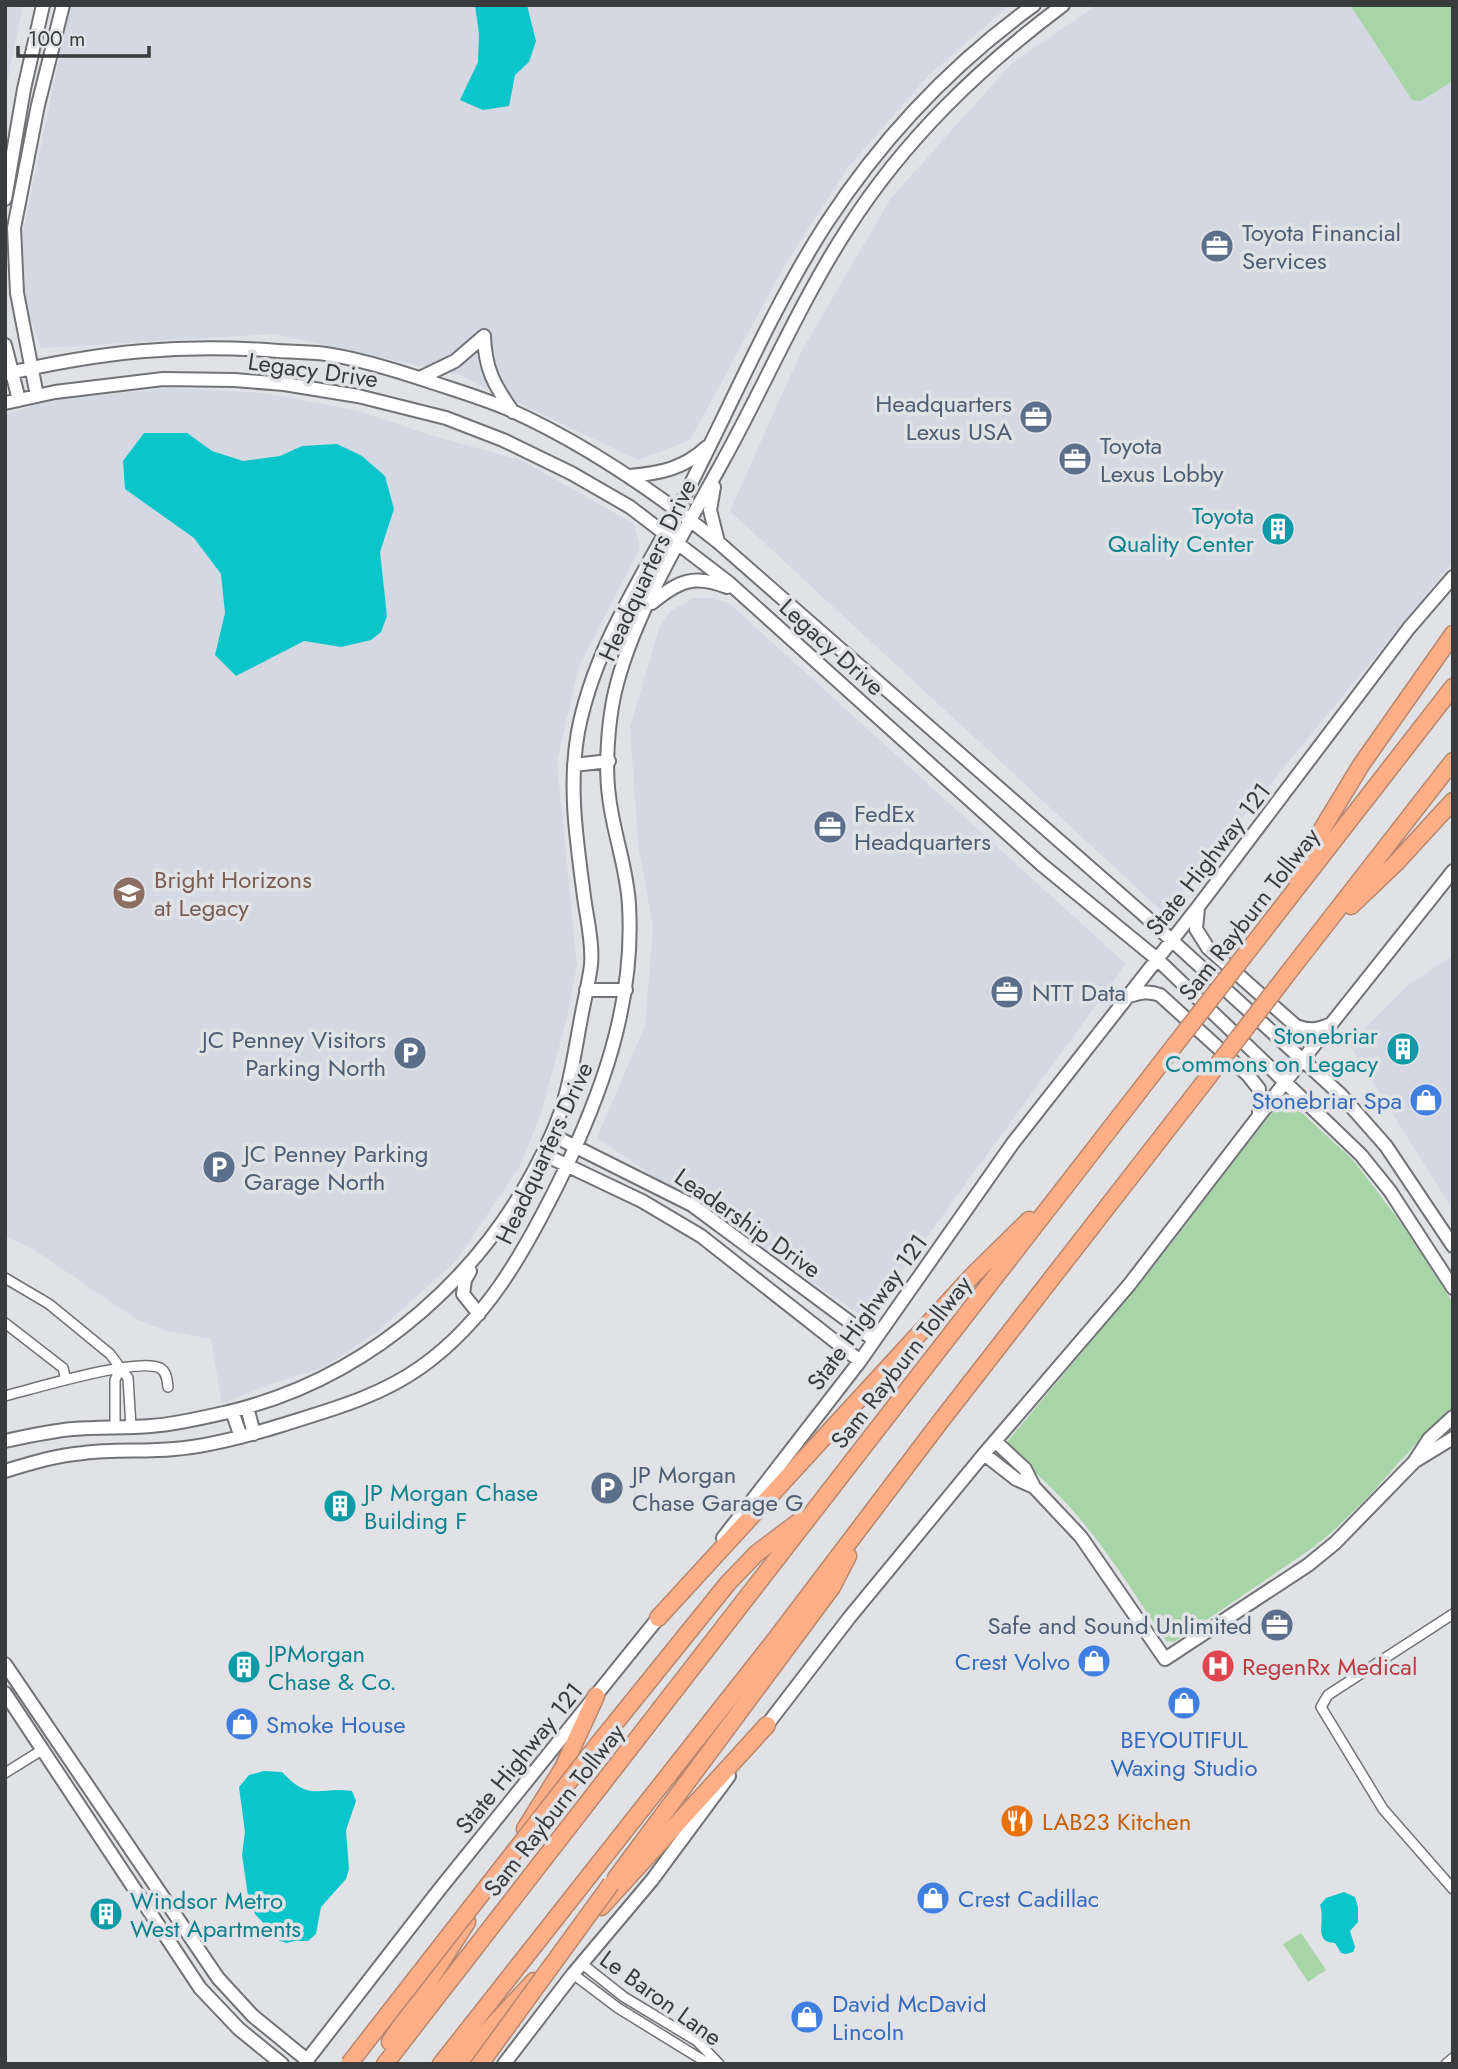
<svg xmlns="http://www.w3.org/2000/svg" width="1458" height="2069" font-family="Jost,sans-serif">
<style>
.built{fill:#d3d8e3}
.green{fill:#a8d5a7}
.water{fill:#0ac6cb}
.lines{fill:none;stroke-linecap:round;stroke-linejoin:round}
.street-casing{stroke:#717377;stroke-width:12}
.secondary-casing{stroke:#717377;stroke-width:16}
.highway-casing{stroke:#b8866c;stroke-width:19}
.street{stroke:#fff;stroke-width:9}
.secondary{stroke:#fff;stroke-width:12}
.highway{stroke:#fcae86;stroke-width:16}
.highway-bridge-casing{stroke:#b8866c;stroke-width:19;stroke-linecap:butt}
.highway-bridge{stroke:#fcae86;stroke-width:16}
.labels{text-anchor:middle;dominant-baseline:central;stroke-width:7;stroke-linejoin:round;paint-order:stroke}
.service-label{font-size:24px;fill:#4e5e75;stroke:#e0e2e6;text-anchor:start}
.street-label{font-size:24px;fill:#3a3b3c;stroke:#e0e2e6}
.culture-label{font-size:24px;fill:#0d838f;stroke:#e0e2e6;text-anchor:start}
.education-label{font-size:24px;fill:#785e54;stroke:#e0e2e6;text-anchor:start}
.shop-label{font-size:24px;fill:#366cbe;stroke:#e0e2e6;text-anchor:start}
.health-label{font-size:24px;fill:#be3a42;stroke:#e0e2e6;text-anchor:start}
.food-label{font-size:24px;fill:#c56008;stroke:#e0e2e6;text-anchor:start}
</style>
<rect width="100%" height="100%" fill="#e0e2e6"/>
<path class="built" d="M5 5H23L5 92Z
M70 5H1010L930 74 848 167 786 263 690 440 638 460 460 375 274 334 41 348 25 303 23 232Z
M1097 5H1453V562L1164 913 730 511 801 352 891 198 1012 63Z
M171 388 264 393 359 411 430 435 523 461 634 524 640 548 579 666 557 761 577 965 567 1018 541 1113 521 1164 456 1261 378 1331 324 1367 271 1384 222 1404 211 1339 167 1331 136 1319 33 1249 5 1236V414L53 400Z
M693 598H714L730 604 1126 964 867 1319 597 1138 645 1026 653 927 638 844 630 727 660 626 671 611Z
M1453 955V1210L1349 1044 1406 987Z"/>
<path class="green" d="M1350 5H1453V81L1421 101 1412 100Z
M1289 1101 1353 1160 1399 1220 1453 1303V1409L1430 1428 1368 1497 1331 1533 1311 1549 1174 1642 1166 1641C1137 1598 1109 1552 1075 1513 1055 1490 1032 1469 1009 1449L1007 1442 1153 1267 1272 1112 1283 1102Z
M1301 1933 1326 1970 1308 1982 1283 1944Z"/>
<path class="water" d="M475 5H527L536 41 529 62 515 75 509 106 483 110 460 100 478 62 479 34Z
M144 433H187L212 451 243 461 280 456 302 446 337 444 362 456 385 476 394 509 380 552 387 616 381 632 371 640 341 647 304 641 236 676 215 655 225 613 221 574 194 538 125 489 123 461Z
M264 1771 282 1772C311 1803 318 1786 352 1791L356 1801 346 1830 349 1869 346 1879 321 1907 316 1934 308 1941H294L287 1943 280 1941 255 1914 248 1896 242 1855 245 1832 239 1787 249 1775Z
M1344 1892 1355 1897 1358 1907V1922L1350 1931 1355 1947 1353 1952 1346 1954 1341 1953 1335 1943C1312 1942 1326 1922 1320 1905L1326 1898Z"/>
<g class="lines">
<defs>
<path id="street" d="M5 1278 49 1304 110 1354 128 1378 131 1427
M5 1323 63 1368 66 1380
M5 1396C33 1389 137 1357 160 1368 167 1372 167 1380 168 1387
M115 1427V1380L120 1369
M1453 1614 1328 1695 1321 1707 1383 1809 1453 1889
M5 1773 42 1750
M581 1963 624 1997 697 2041 719 2064
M573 1974 618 2008 709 2064
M1446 2064 1453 2058"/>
<path id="secondary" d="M5 199 24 89 43 5
M484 336C485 369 494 385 513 412
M5 345 19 400
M5 374C100 352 181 343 278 351 294 352 310 352 326 354 360 359 395 370 428 381 455 390 482 398 508 409 584 443 653 490 718 542L1144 915 1341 1095 1386 1146 1453 1246
M420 378 455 361 484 336
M37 396 17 293 14 228 38 105 63 5
M5 403 55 392 163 379 234 380 284 384 358 396 446 418 503 440 571 473 630 507 728 582 1041 864 1157 959 1361 1155 1390 1191 1453 1288
M630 476C661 473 683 469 707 447
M714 487 710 510 718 542
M652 603C678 581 694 574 727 587
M574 765 609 761
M1198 908 1196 929 1208 948 1296 1026C1309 1031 1318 1030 1331 1024
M586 990H626
M1126 997C1139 993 1147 990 1160 995L1248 1075 1259 1089V1116
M552 1135 692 1205 874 1340
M543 1154 642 1201 701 1236 860 1361
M470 1271 465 1280 463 1294 479 1314
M247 1407 254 1434
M232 1411 241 1437
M5 1441C28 1436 50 1431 73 1429 99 1427 125 1428 151 1426 177 1424 202 1418 228 1412 372 1378 491 1271 551 1136 569 1098 574 1054 582 1013 585 997 589 981 591 965 593 943 587 919 584 897 577 842 568 788 578 732 594 647 643 577 682 501 730 409 770 311 826 224 882 138 951 65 1034 5
M996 1442 1025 1469 1034 1487 1081 1537 1165 1659 1308 1565 1335 1543 1414 1462 1429 1439 1453 1417
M984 1454 1016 1479 1034 1487
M1417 1460 1453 1438
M5 1471C31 1463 57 1455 84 1453 114 1449 144 1452 174 1449 211 1446 247 1436 282 1425 330 1410 379 1397 421 1367 486 1321 523 1254 558 1184 601 1096 635 1005 629 905 627 867 613 833 609 796 605 767 608 725 614 696 631 618 686 529 724 459 766 383 800 302 848 228 905 139 979 68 1063 5
M723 1538 860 1361 1013 1143 1198 907 1409 628 1453 577
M5 1664 218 1978 253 2016 307 2060
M5 1693 200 1988 239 2029 282 2064
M763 1730 849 1618 984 1454 1129 1285 1285 1082 1453 871
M304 2064 439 1890 663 1612
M504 2064 573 1974 652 1880 729 1776"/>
<path id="highway" d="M1297 880 1307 854 1361 765 1453 634
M1351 906 1395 864 1453 801
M1251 947 1453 687
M1285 977 1453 761
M658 1618 973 1275 1029 1220
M599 1743 728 1583 757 1553 801 1520
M525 1829 563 1768 596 1696
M616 1878 832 1587 848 1556
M601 1907 767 1725
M390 2042 467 1922
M385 2064 1175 1045
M441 2064 775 1640 940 1422 1209 1076
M457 2064 534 1981"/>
</defs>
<use href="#street" class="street-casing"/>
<use href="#secondary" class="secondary-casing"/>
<use href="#highway" class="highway-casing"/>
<use href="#street" class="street"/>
<use href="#secondary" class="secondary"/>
<use href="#highway" class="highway"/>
<defs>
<path id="highway-bridge" d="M1175 1045 1251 947
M1209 1076 1285 977
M349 2064 599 1743
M480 2064 611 1884"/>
</defs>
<use href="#highway-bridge" class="highway-bridge-casing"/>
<use href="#highway-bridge" class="highway-bridge"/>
</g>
<defs>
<symbol id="office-disc" viewBox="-11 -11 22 22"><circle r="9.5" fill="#5c6f8a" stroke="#e0e2e6"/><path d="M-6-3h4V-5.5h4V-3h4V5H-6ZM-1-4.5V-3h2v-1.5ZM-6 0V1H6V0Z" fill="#fff"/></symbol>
<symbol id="building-disc" viewBox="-11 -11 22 22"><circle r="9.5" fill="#0f9aa8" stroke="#e0e2e6"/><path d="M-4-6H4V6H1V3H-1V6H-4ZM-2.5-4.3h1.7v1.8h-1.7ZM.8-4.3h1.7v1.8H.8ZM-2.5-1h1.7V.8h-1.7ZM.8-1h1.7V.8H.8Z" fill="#fff"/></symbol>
<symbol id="school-disc" viewBox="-11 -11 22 22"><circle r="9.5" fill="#8d6e63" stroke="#e0e2e6"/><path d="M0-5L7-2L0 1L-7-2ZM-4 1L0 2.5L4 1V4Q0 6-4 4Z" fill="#fff"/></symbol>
<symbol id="parking-disc" viewBox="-11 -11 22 22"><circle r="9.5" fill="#5c6f8a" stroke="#e0e2e6"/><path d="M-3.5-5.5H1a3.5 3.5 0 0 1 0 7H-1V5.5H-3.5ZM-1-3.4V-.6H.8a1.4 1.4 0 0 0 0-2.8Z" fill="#fff"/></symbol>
<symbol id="shop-disc" viewBox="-11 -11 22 22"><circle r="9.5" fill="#3f7fe0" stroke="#e0e2e6"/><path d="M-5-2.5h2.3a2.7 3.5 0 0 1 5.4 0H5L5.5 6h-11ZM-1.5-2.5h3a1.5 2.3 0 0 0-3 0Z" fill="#fff"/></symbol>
<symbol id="hospital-disc" viewBox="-11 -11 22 22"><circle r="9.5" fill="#e0444e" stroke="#e0e2e6"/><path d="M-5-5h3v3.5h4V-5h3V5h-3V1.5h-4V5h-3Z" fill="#fff"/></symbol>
<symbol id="restaurant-disc" viewBox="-11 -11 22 22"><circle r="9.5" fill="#e8710a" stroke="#e0e2e6"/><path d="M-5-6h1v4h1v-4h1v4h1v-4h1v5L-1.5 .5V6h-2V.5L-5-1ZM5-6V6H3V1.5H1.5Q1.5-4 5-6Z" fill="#fff"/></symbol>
</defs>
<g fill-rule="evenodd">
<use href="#office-disc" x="1198" y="227" width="38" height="38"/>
<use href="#office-disc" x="1017" y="398" width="38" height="38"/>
<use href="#office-disc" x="1056" y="440" width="38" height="38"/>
<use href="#building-disc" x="1259" y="510" width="38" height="38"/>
<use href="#office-disc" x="811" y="808" width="38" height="38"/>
<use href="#school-disc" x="110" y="874" width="38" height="38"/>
<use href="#office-disc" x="988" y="973" width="38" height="38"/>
<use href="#building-disc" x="1384" y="1030" width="38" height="38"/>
<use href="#parking-disc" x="391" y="1034" width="38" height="38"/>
<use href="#shop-disc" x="1407" y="1081" width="38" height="38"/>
<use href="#parking-disc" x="200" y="1148" width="38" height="38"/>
<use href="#parking-disc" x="588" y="1469" width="38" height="38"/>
<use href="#building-disc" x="321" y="1487" width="38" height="38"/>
<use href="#office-disc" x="1258" y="1606" width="38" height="38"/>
<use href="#shop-disc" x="1075" y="1642" width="38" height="38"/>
<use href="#hospital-disc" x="1199" y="1647" width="38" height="38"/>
<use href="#building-disc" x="225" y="1648" width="38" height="38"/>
<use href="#shop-disc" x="1165" y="1684" width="38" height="38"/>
<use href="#shop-disc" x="223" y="1705" width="38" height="38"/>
<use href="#restaurant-disc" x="998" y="1802" width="38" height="38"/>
<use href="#shop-disc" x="914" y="1879" width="38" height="38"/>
<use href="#building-disc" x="87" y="1895" width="38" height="38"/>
<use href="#shop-disc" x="788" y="1998" width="38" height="38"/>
</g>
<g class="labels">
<g class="service-label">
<text x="1242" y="232">Toyota Financial<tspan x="1242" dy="28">Services</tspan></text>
<text x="1012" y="403" text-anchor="end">Headquarters<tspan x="1012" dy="28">Lexus USA</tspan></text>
<text x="1100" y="445">Toyota<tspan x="1100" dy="28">Lexus Lobby</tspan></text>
<text x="854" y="813">FedEx<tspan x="854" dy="28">Headquarters</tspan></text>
<text x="1032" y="992">NTT Data</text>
<text x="386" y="1039" text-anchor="end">JC Penney Visitors<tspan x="386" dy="28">Parking North</tspan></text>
<text x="244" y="1153">JC Penney Parking<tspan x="244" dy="28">Garage North</tspan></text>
<text x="632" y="1474">JP Morgan<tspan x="632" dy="28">Chase Garage G</tspan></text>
<text x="1252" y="1625" text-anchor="end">Safe and Sound Unlimited</text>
</g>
<g class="street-label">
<text transform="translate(313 370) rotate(8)">Legacy Drive</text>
<text transform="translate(647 570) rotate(-65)">Headquarters Drive</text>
<text transform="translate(832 647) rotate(42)">Legacy Drive</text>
<text transform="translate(1208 859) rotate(-52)">State Highway 121</text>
<text transform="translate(1249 914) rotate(-52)">Sam Rayburn Tollway</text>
<text transform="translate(544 1153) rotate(-65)">Headquarters Drive</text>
<text transform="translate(748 1223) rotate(35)">Leadership Drive</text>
<text transform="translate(867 1312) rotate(-54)">State Highway 121</text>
<text transform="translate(901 1362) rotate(-52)">Sam Rayburn Tollway</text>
<text transform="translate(519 1758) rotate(-51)">State Highway 121</text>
<text transform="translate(554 1810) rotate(-52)">Sam Rayburn Tollway</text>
<text transform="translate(661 1998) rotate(36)">Le Baron Lane</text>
</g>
<g class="culture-label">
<text x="1254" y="515" text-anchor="end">Toyota<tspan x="1254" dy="28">Quality Center</tspan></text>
<text x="1378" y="1035" text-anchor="end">Stonebriar<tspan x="1378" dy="28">Commons on Legacy</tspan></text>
<text x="364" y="1492">JP Morgan Chase<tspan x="364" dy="28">Building F</tspan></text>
<text x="268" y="1653">JPMorgan<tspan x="268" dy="28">Chase &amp; Co.</tspan></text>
<text x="130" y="1900">Windsor Metro<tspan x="130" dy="28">West Apartments</tspan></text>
</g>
<g class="education-label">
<text x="154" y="879">Bright Horizons<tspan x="154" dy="28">at Legacy</tspan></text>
</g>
<g class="shop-label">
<text x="1402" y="1100" text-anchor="end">Stonebriar Spa</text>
<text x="1070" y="1661" text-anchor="end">Crest Volvo</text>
<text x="266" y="1724">Smoke House</text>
<text x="1184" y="1739" text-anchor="middle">BEYOUTIFUL<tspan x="1184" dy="28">Waxing Studio</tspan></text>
<text x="958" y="1898">Crest Cadillac</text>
<text x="832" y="2003">David McDavid<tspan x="832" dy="28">Lincoln</tspan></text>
</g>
<g class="health-label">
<text x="1242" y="1666">RegenRx Medical</text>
</g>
<g class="food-label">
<text x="1042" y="1821">LAB23 Kitchen</text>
</g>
</g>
<rect width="1458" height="2069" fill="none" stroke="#3a3b3c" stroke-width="14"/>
<path d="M18 46v10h131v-10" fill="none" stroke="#3a3b3c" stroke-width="3.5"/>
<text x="28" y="46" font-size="21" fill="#3a3b3c" stroke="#e0e2e6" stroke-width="5" paint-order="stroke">100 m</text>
</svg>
